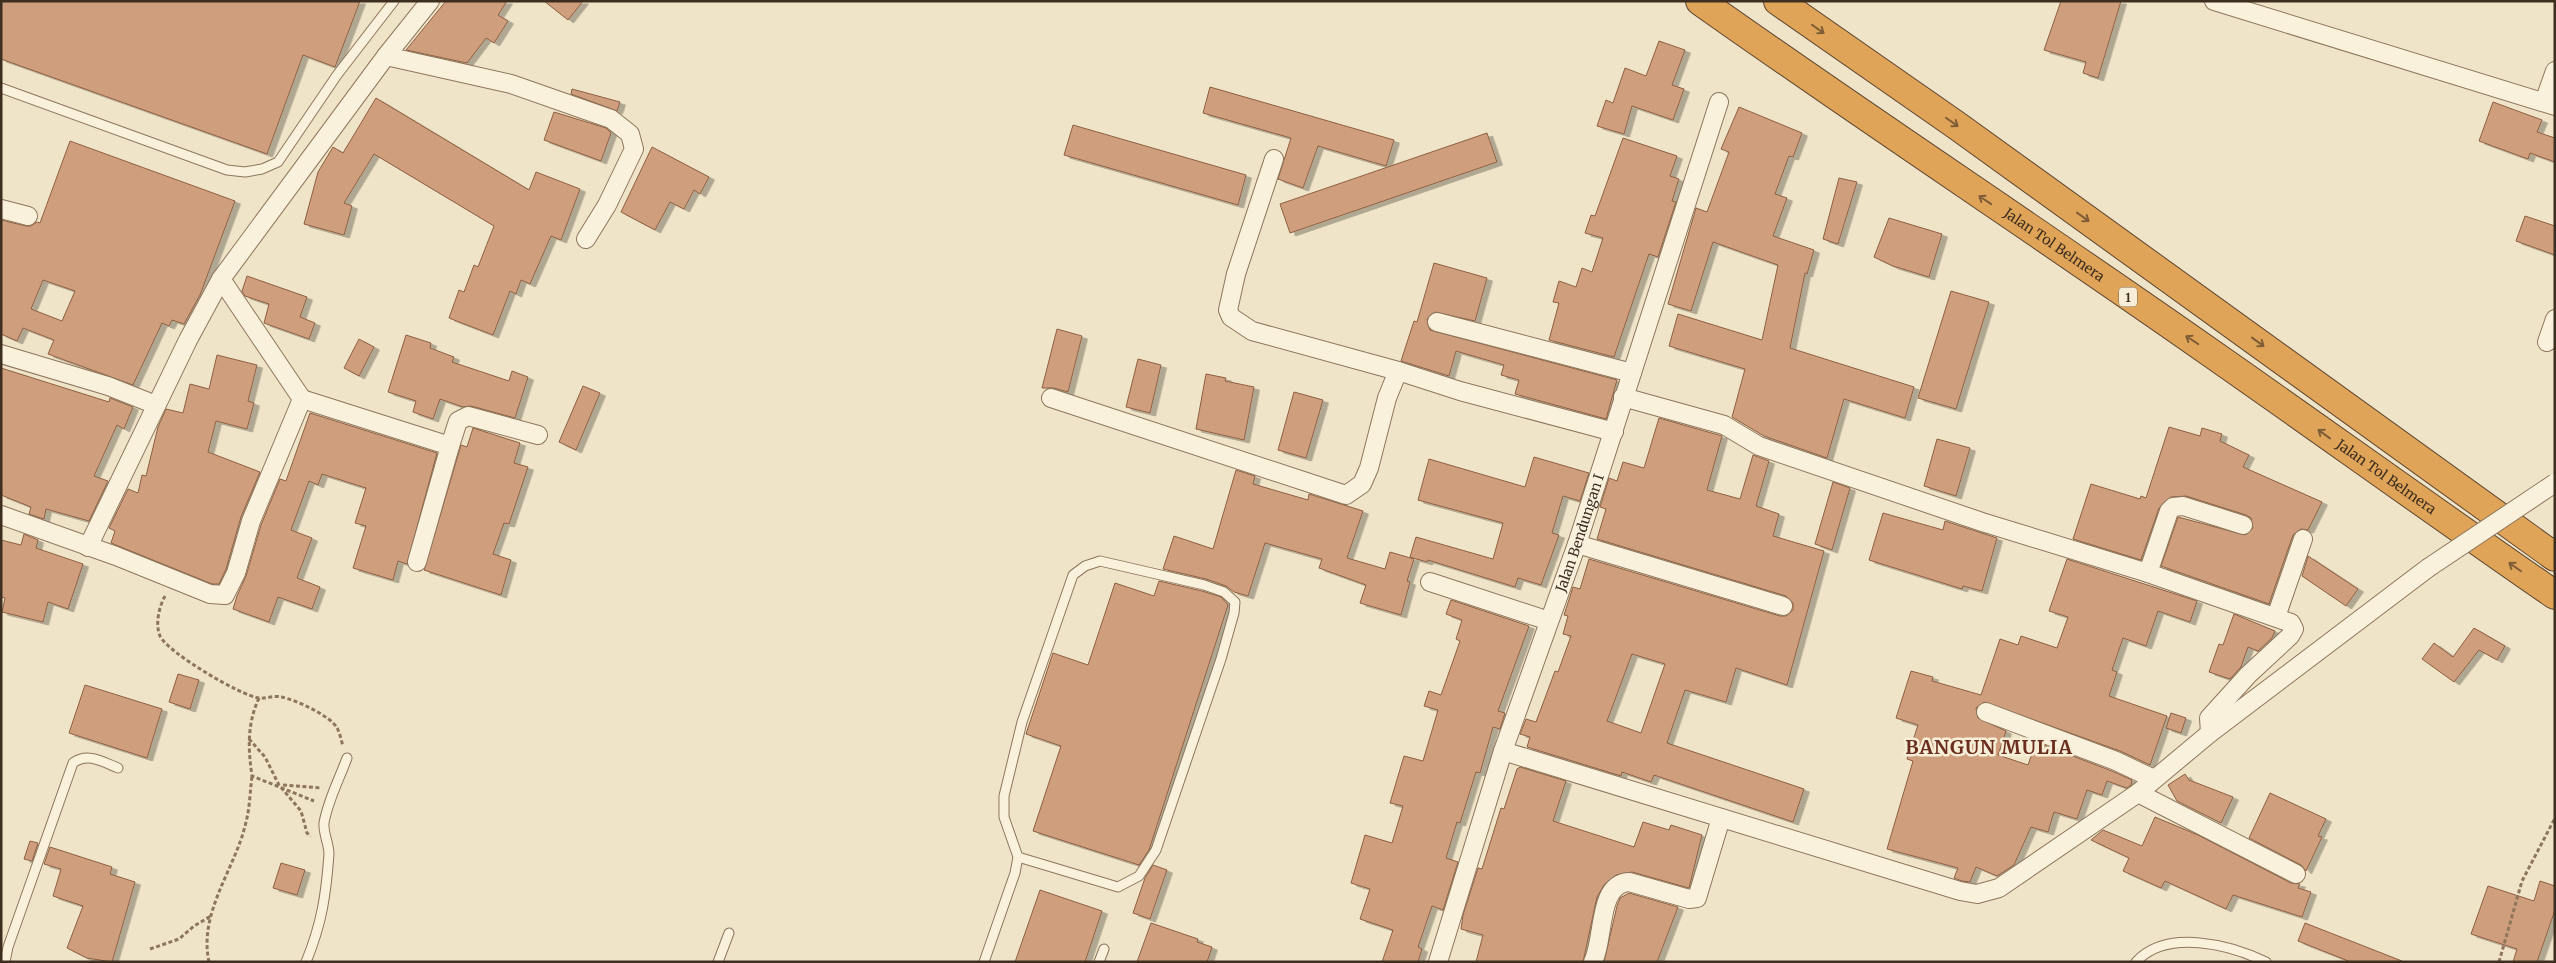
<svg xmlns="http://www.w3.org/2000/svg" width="2556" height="963" font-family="Merriweather,serif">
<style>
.building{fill:#cf9f7d;stroke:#8d5f41;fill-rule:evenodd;filter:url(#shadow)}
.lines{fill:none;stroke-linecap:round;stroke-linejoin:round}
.service-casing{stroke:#8d765c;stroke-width:11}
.minor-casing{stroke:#8d765c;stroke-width:20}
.motorway-casing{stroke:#5b4430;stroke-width:30}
.path{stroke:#8d765c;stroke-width:3;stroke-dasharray:4 2.5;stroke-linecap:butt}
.service{stroke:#faf1dc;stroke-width:9}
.minor{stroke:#faf1dc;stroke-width:18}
.motorway{stroke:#e0a458;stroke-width:28}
.minor-bridge-casing{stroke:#8d765c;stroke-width:20;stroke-linecap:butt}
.minor-bridge{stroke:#faf1dc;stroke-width:18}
.oneway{stroke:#7e5d36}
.labels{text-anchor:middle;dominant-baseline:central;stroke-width:5;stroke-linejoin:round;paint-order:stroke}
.shield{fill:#f7eed8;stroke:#756857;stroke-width:1}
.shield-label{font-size:12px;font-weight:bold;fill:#3d2e20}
.street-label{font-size:14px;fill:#3d2e20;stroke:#f7eed8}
.district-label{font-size:19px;font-weight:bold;letter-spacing:1px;fill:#6b2e1e;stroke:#f7eed8}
</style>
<defs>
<filter id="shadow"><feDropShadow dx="5.5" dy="3" stdDeviation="0" flood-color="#0004"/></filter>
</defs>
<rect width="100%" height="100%" fill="#f0e4c8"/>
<path class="building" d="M1 1H360L335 67 303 55 267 154 1 59Z
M446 1H507L498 15 508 21 494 43 486 38 467 63 406 50Z
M544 1H583L568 20Z
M2061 1H2121L2098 78 2083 73 2086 62 2044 50Z
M1659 41 1685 50 1672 85 1684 89 1673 120 1632 106 1624 134 1597 126 1606 100 1613 103 1625 68 1646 76Z
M1210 87 1394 140 1386 166 1318 146 1303 188 1278 179 1291 138 1203 113Z
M572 89 620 102 617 111 571 94Z
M376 98 529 190 536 172 580 189 561 240 551 236 530 284 521 280 516 294 510 291 493 335 449 318 459 290 464 292 474 265 478 267 494 226 374 154 344 203 352 206 344 235 304 224 318 172 333 147 343 153Z
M2493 102 2542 120 2537 132 2555 138V162L2530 153 2528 159 2479 141Z
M1739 107 1802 133 1793 157 1789 156 1775 194 1787 198 1773 236 1814 250 1807 274 1805 273 1790 348 1914 387 1905 418 1844 399 1827 458 1764 436 1732 417 1745 369 1669 346 1678 314 1762 340 1778 265 1713 242 1691 311 1668 304 1696 208 1707 212 1729 152 1721 149Z
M554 112 606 128 611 133 601 161 544 140Z
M1073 125 1246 175 1238 205 1064 155Z
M1487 133 1497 162 1290 233 1280 204Z
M1623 138 1677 156 1670 176 1679 179 1672 201 1676 202 1658 257 1649 254 1614 357 1549 340 1559 303 1553 302 1559 281 1576 287 1582 268 1592 272 1603 238 1585 233 1591 215 1595 216Z
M70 141 235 201 200 295 184 324 172 320 169 326 162 323 133 385 48 354 54 340 23 328 17 341 1 334V220L26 226H31L37 222 40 223ZM43 280 75 291 62 321 31 309Z
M652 147 709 177 700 194 694 190 684 209 670 202 655 230 621 212Z
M1839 178 1857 182 1838 244 1823 239Z
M2525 216 2555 226V255L2516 241Z
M1889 218 1942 234 1929 277 1893 266 1874 257Z
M1434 263 1487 278 1475 321 1435 312 1427 319 1430 330 1617 380 1606 419 1515 394 1519 380 1501 375 1504 365 1456 351 1449 376 1401 361 1414 321 1417 322Z
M247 276 307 297 300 317 315 323 309 339 264 323 269 304 245 296 242 291Z
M1951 291 1989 302 1956 409 1918 398Z
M1057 329 1082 336 1068 392 1054 388H1042Z
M406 335 431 343 430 348 454 357 452 362 509 381 512 371 528 377 515 418 471 406 463 407 440 399 433 419 413 412 416 401 388 392Z
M359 339 374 347 359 376 344 368Z
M217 355 257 365 248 401 254 403 247 429 216 421 208 452 260 472 241 517 226 569 219 584H212L111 543 115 531 109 528 128 489 138 493 142 475 146 476 158 427 166 409 183 413 190 384 209 389Z
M1138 359 1161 365 1150 413 1126 407Z
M1 368 109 402 110 398 133 407 124 429 117 425 94 476 108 481 89 521 46 509 44 519 29 514 31 507 1 495Z
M1206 374 1226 378 1225 381 1254 387 1244 440 1196 429Z
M583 386 600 393 576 450 559 442Z
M1294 392 1323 400 1306 458 1278 450Z
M310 413 437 453 407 564 398 561 393 580 353 568 366 526 355 523 366 488 322 474 318 485 309 481 291 530 312 538 297 578 320 587 312 609 278 597 269 622 233 609 237 596 246 576 261 525 280 479 286 481Z
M1659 418 1722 436 1707 490 1740 499 1753 455 1769 461 1756 506 1779 514 1773 536 1824 551 1787 685 1736 668 1726 702 1685 690 1667 743 1804 789 1793 822 1654 775 1651 782 1622 772 1621 776 1527 747 1530 737 1520 734 1526 719 1536 722 1555 671 1558 672 1571 636 1563 634 1568 616 1564 615 1573 587 1580 589 1589 559 1780 616H1786L1793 610V603L1786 596 1597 539 1606 509 1600 507 1609 478 1617 481 1623 462 1644 468ZM1632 654 1665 664 1641 733 1607 721Z
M2169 427 2200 436 2202 428 2222 434 2220 441 2249 455 2243 467 2322 502 2308 530 2301 529 2293 535 2269 604 2161 566 2178 517 2245 535 2253 528 2251 518 2246 515 2186 496 2171 497 2159 508 2141 560 2073 539 2091 484 2140 499 2141 496 2146 498Z
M473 428 520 443 514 463 528 467 509 524 504 523 493 554 511 560 501 595 424 570 461 445 467 447Z
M1937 439 1970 448 1956 496 1924 486Z
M1534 457 1589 473 1580 501 1563 496 1552 533 1559 535 1541 585 1518 578 1515 587 1428 560 1427 562 1410 557 1416 537 1493 559 1503 523 1418 500 1429 459 1525 487Z
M1236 470 1255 476 1253 484 1308 500 1309 494 1363 511 1347 558 1385 569 1390 552 1414 559 1407 581 1410 582 1401 615 1360 603 1366 585 1319 568 1322 559 1265 543 1248 596 1234 592 1226 586 1206 579 1163 569 1174 536 1213 549Z
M1833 482 1850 488 1832 550 1815 544Z
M1883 513 1943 530 1945 521 1997 538 1982 591 1963 586 1962 589 1869 560Z
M24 534 38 540 36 548 83 564 68 609 48 602 43 622 2 612 5 598 1 597V540L21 545Z
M2308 556 2358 589 2346 606 2302 576Z
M2067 559 2197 601 2190 622 2158 611 2146 646 2123 638 2112 670 2117 672 2109 696 2167 716 2150 765 2120 751 1984 702 1976 708 1978 718 2006 731 1998 755 2028 765 2036 742 2112 771 2132 780 2131 785 2127 788 2107 781 2102 795 2087 790 2077 819 2054 812 2048 832 2031 827 2014 865 1997 876 1976 867 1970 882 1962 881 1954 878 1958 868 1887 849 1913 761 1907 759 1918 725 1896 718 1911 671 1933 677 1932 681 1981 695 2000 639 2018 645 2021 636 2057 648 2068 617 2049 611Z
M1159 581 1202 591 1221 597 1228 605 1149 850 1139 865 1033 831 1061 746 1026 734 1053 653 1088 665 1115 583 1154 596Z
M1451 600 1529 626 1498 711 1505 713 1500 729 1493 727 1480 773 1476 772 1460 823 1457 822 1446 858 1458 862 1443 910 1432 906 1418 947 1422 949 1418 962H1382L1393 930 1360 919 1370 889 1351 883 1365 835 1392 843 1403 806 1390 803 1404 756 1423 761 1438 710 1424 706 1429 691 1441 695 1460 641 1456 639 1462 620 1446 614Z
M2234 614 2275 631 2272 638 2258 651 2248 647 2241 667 2230 679 2209 672 2219 644 2223 645Z
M2474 628 2505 646 2497 660 2479 650 2454 682 2422 659 2434 643 2453 657Z
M178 674 199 680 190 709 169 702Z
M85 685 162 709 147 758 69 733Z
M2171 713 2186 718 2181 733 2166 728Z
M1520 767 1566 781 1553 821 1634 847 1643 822 1669 830 1671 825 1702 835 1689 888 1632 872 1616 875 1604 885 1597 897 1583 962H1476L1483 935 1461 929 1463 915 1478 868 1482 869 1501 808 1504 809 1517 769Z
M2185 774 2189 780 2233 797 2221 823 2177 801 2168 785Z
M2270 793 2326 819 2318 836 2322 837 2306 871 2301 865 2249 838Z
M2155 817 2198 835 2291 883 2300 884 2298 888 2311 892 2302 917 2233 895 2226 909 2165 881 2161 888 2123 871 2129 858 2091 840 2103 830 2142 846Z
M30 841 38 843 32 861 24 859Z
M50 847 112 867 110 874 135 882 112 962 87 958 67 948 83 906 53 896 61 869 44 864Z
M281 863 305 870 297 895 273 888Z
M1153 865 1167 870 1150 919 1133 913 1145 878Z
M2540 881 2555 886V910L2537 962H2513L2517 949 2471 934 2488 886 2534 901Z
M1040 890 1102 911 1085 962H1015Z
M1629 893 1678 907 1657 962H1604L1617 906 1620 898Z
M1151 923 1198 939 1197 942 1212 947 1207 962H1137Z
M2305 923 2402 961 2401 962H2351L2298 941Z"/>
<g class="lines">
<defs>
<path id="service" d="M1 88 227 170 245 172 262 169 278 162 337 75 394 1
M5 962 8 947 73 763C88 752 103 762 118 768
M306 962C322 923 326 895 329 854 329 844 323 833 324 823 328 800 339 780 347 758
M718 962 729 933
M984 962 1015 873 1018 857 1004 817V796L1022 722 1073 575 1085 566 1100 561 1204 585 1224 592 1235 602 1234 613 1221 659 1156 850 1139 876 1118 887 1018 857
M1099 962 1104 949
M2136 962C2167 928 2231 945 2266 962"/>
<g id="minor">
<path d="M2214 1 2555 106"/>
<path d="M386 56 511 84 611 119 630 134 634 149 607 205 586 239"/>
<path d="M2544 102 2555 71"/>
<path d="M1274 159 1236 274 1228 310 1231 317 1252 331 1398 371"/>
<path d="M1 209 28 216"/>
<path d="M1437 322 1632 373"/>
<path d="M2547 342 2555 319"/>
<path d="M1 354 108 386 156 405"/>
<path d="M1623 397 1724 425 1759 446 1982 522 2148 573 2291 623 2294 629 2290 636 2248 675 2209 718 2210 733"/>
<path d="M1051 398 1346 495 1362 484 1369 468 1387 398 1398 371 1460 391 1614 432"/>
<path d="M302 399 450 446 458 421 468 416 538 435"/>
<path d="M1 515 116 556 210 594 225 595 236 573 251 521 302 399 221 279"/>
<path d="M1577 544 1783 606"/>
<path d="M88 547 188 340 221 279 386 56 430 1"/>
<path d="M417 562 450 446"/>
<path d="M2148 573 2169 511 2173 507 2183 506 2243 525"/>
<path d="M1430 582 1549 621"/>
<path d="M2276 617 2303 539"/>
<path d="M1986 712 2116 761 2154 779"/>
<path d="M1503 751 1960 891 1977 894 1999 888 2138 793 2210 733 2428 568"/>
<path d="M2138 793 2296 874"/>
<path id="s1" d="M1438 962 1503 751 1577 544 1719 102"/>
<path d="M1593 962C1605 938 1597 884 1629 882L1689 899 1697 898 1721 818"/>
</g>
<g id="motorway">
<path id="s2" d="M1700 1C1868 120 2040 233 2208 351 2324 432 2439 515 2555 595"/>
<path d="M1778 1 1956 125 2555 557"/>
</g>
</defs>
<use href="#service" class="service-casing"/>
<use href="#minor" class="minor-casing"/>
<use href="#motorway" class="motorway-casing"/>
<path class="path" d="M165 596C159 607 155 624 160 636 167 652 241 696 259 698 266 699 274 695 281 697 294 699 331 716 337 728 340 733 341 740 343 746
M259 698C247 724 248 748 252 776L314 801
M249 739 265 757 279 785 301 811 307 833 311 836
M283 785 321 788
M150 949 179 939 194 926 211 916
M209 962C198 912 236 868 246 822 250 807 250 791 252 776
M2499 962 2522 881 2555 818"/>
<use href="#service" class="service"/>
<use href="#minor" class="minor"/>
<use href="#motorway" class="motorway"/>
<defs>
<path id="minor-bridge" d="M2428 568 2555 483"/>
</defs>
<use href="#minor-bridge" class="minor-bridge-casing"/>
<use href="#minor-bridge" class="minor-bridge"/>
</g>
<defs><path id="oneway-shaft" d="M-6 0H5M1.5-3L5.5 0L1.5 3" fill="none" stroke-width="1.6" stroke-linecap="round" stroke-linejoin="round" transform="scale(1.25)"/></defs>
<g class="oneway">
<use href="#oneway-shaft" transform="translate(1818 29) rotate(35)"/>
<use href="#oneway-shaft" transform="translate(1952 122) rotate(35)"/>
<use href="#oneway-shaft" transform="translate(1985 200) rotate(-146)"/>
<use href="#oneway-shaft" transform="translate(2083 217) rotate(36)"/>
<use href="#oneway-shaft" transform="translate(2192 340) rotate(-146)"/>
<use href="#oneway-shaft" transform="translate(2258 342) rotate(36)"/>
<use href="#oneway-shaft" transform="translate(2324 434) rotate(-144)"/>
<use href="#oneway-shaft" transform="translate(2515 567) rotate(-145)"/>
</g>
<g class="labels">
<rect class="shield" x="2119" y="287.5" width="18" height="19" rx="4"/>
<g class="shield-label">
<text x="2128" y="297">1</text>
</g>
<g class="street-label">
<text stroke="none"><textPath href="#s2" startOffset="430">Jalan Tol Belmera</textPath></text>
<text stroke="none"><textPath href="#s2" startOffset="835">Jalan Tol Belmera</textPath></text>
<text stroke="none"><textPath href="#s1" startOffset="452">Jalan Bendungan I</textPath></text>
</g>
<g class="district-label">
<text x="1989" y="747">BANGUN MULIA</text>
</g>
</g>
<rect width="2556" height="963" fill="none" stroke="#3d2e20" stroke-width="5"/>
</svg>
